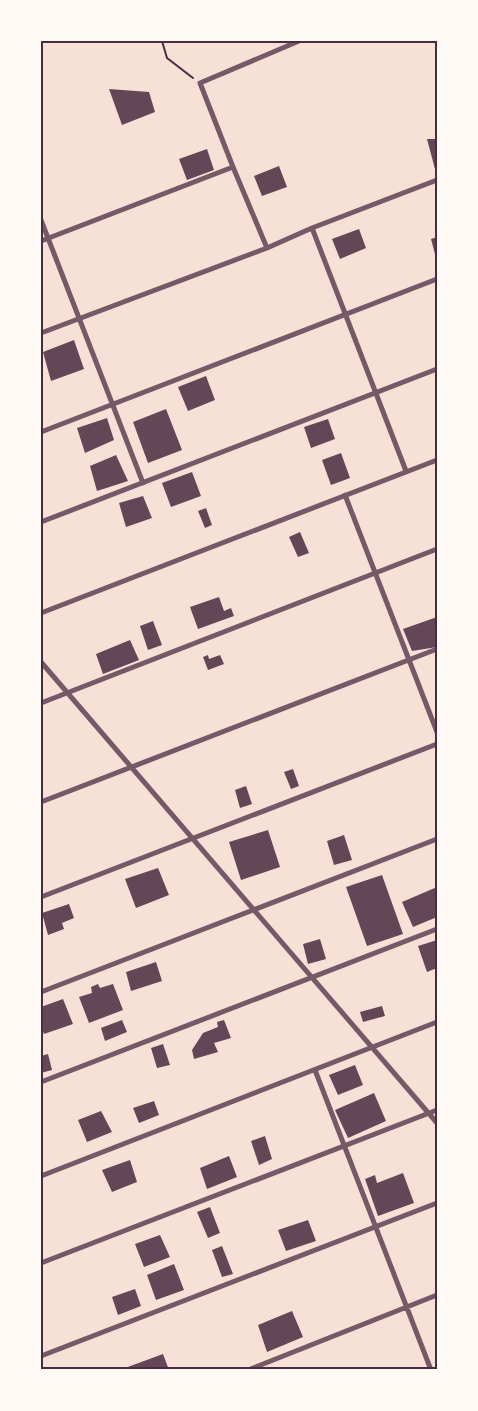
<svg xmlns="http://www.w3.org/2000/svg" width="478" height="1411" font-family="Commissioner,sans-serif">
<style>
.building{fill:#644757}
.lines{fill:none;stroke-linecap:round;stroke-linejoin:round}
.path{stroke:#4a2c40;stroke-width:2}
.minor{stroke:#755966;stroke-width:5}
.neatline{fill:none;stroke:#4a2c40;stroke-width:2}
</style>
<rect width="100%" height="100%" fill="#f7e1d7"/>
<path class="building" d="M109 89 149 92 155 112 122 125Z
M427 139H437V173H436Z
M207 149 214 170 187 180 179 159Z
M279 166 287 187 262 196 254 176Z
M359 229 366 248 340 259 332 239Z
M437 237V257L436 258 431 239Z
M74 340 84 369 51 381 43 352Z
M206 376 215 400 188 411 178 387Z
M166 409 182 450 148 463 133 422Z
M107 418 114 440 85 453 77 428Z
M328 419 335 439 311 448 304 427Z
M341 453 350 478 331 485 322 460Z
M116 455 128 481 97 491 90 466Z
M192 472 201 496 171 507 162 483Z
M143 496 152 518 126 527 119 503Z
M206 508 212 525 205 528 198 511Z
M300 532 309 553 298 557 289 537Z
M219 597 224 611 231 608 234 616 198 629 190 607Z
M437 617V647L412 651 403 629Z
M153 621 162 645 148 650 140 626Z
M130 640 139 660 103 674 96 654Z
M208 655 209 659 220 655 224 664 208 670 203 657Z
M293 769 299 786 291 789 284 772Z
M246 786 252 804 240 808 235 790Z
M268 830 280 867 241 880 229 842Z
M344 835 352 860 334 865 327 841Z
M158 868 169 895 136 908 125 879Z
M382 875 403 934 367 946 346 887Z
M437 887V917L413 927 402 902Z
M69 904 74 918 62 923 64 929 48 935 42 913Z
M320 939 326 959 308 964 303 944Z
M437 940V968L427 972 418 946Z
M156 962 162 981 131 991 126 972Z
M98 984 100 988 113 984 123 1010 89 1023 79 997 92 993 91 987Z
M63 999 73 1024 44 1034 41 1026V1007Z
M382 1006 385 1016 363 1022 360 1012Z
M122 1020 127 1032 105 1041 101 1028Z
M224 1020 231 1038 214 1043 218 1052 194 1059 192 1050 203 1033 218 1027 217 1022Z
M163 1044 170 1065 157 1068 151 1048Z
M48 1054 52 1070 41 1073V1056Z
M355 1065 363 1085 338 1095 329 1075Z
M374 1093 386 1121 348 1138 335 1110Z
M154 1101 159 1115 139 1123 133 1108Z
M101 1111 112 1132 87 1142 78 1120Z
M265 1136 272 1159 259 1165 251 1141Z
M229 1156 237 1177 207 1189 200 1168Z
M130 1160 137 1182 112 1192 102 1170Z
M403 1173 414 1203 378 1216 365 1179 375 1175 377 1183Z
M210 1207 220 1233 208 1238 197 1212Z
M308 1220 316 1241 286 1251 278 1230Z
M160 1235 170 1257 144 1267 135 1244Z
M222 1246 233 1274 222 1277 212 1250Z
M174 1264 184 1290 156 1300 147 1275Z
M135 1289 141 1306 118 1315 112 1297Z
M292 1311 303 1337 267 1352 258 1325Z
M163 1354 169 1370H126L125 1368Z"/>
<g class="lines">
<path class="path" d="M162 41 167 58 193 78"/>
<path class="minor" d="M41 220 143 483
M312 228 406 471
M41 241 233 167
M267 248 233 167 200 83 299 41
M41 333 267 248 312 228 437 180
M41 432 437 279
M345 495 437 732
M41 522 437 369
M41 613 437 460
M41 662 437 1123
M41 703 437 549
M41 802 437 649
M41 897 437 744
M41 992 437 839
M315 1070 431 1370
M41 1082 437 929
M41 1176 437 1022
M41 1263 437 1110
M41 1356 437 1203
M248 1370 437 1295"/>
</g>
<rect width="478" height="1411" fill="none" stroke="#fffaf5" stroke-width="85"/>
<rect x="42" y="42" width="394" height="1326" class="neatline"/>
</svg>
